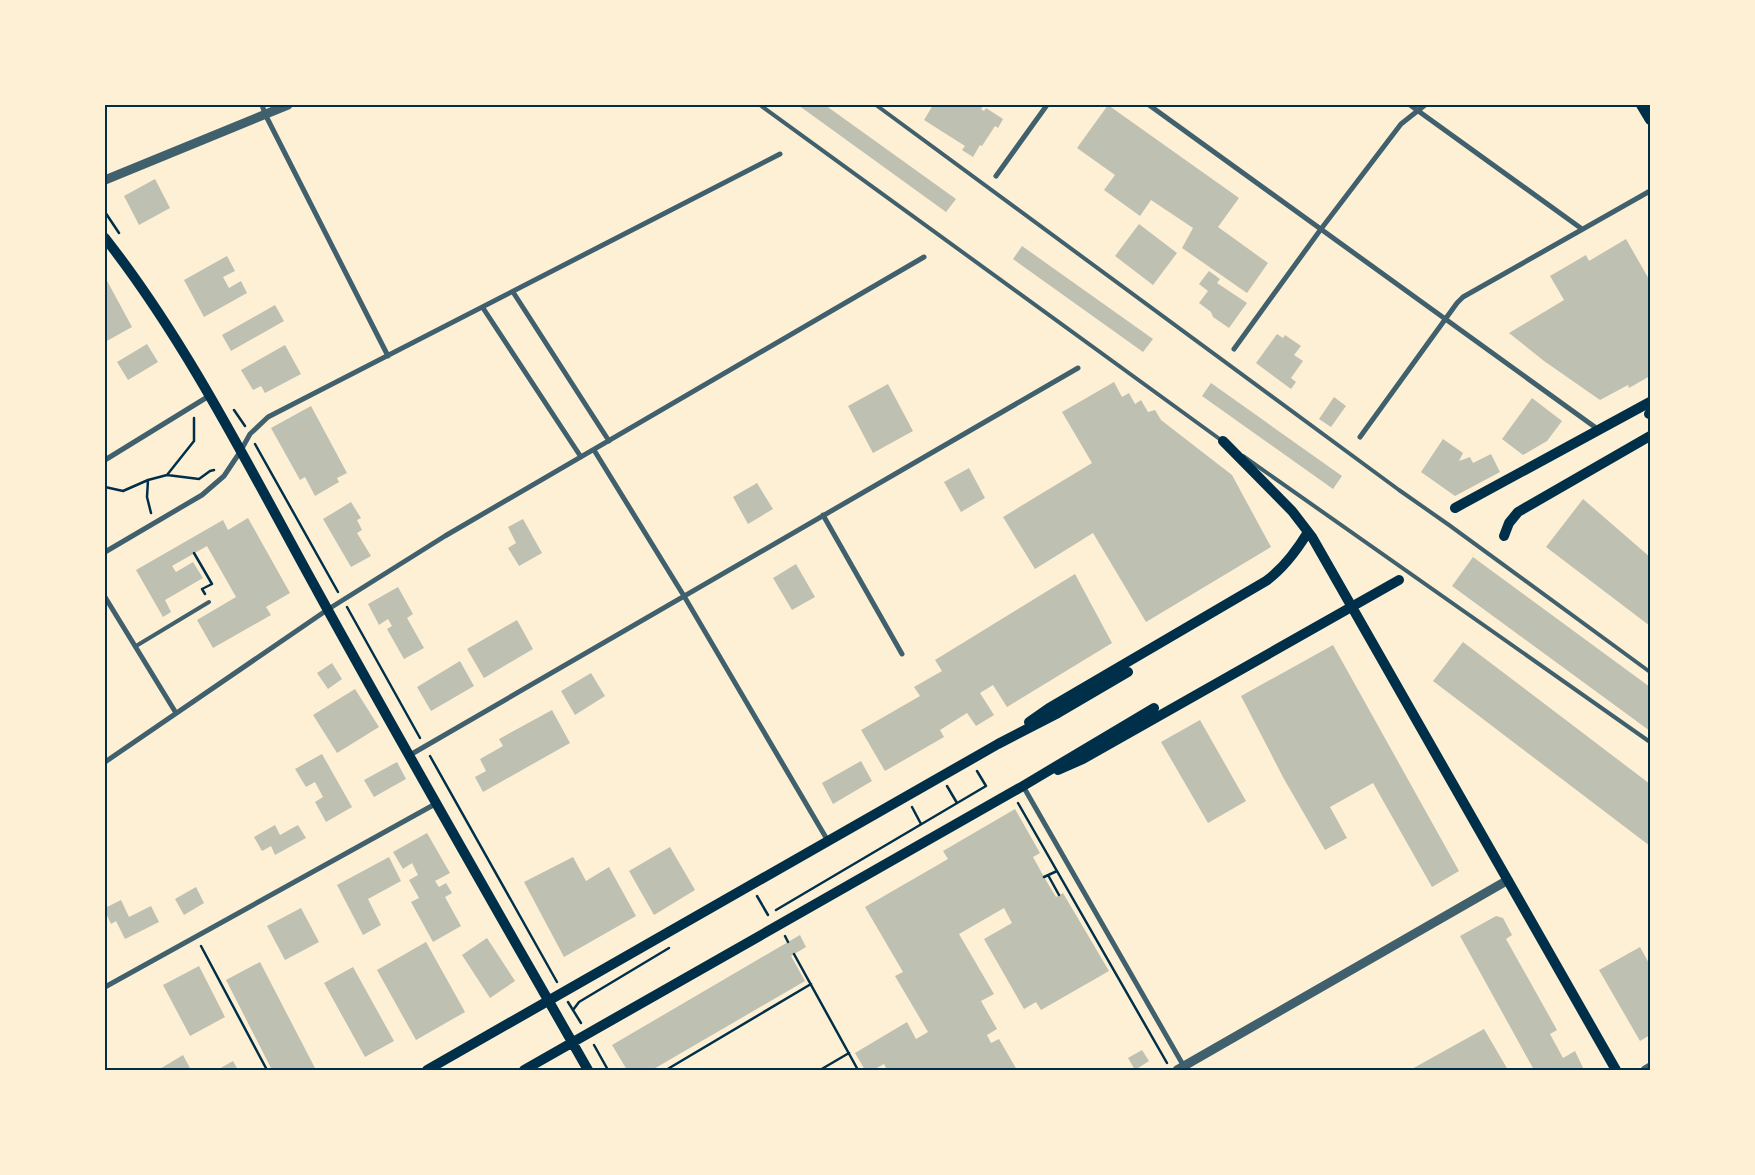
<svg xmlns="http://www.w3.org/2000/svg" width="1755" height="1175" font-family="'Space Grotesk',sans-serif">
<style>
.building{fill:#bec0b2}
.lines{fill:none;stroke-linecap:round;stroke-linejoin:round}
.path{stroke:#003049;stroke-width:2.5}
.service{stroke:#3f606c;stroke-width:4}
.minor{stroke:#3f606c;stroke-width:5}
.tertiary{stroke:#3f606c;stroke-width:9}
.secondary{stroke:#003049;stroke-width:10}
.neatline{fill:none;stroke:#003049;stroke-width:2}
</style>
<rect width="100%" height="100%" fill="#fdf0d5"/>
<path class="building" d="M798 105H825L956 199 946 212Z
M933 105H984L981 109 984 111 986 108 1003 119 998 128 995 126 982 146 980 145 973 157 962 150 965 146 924 120Z
M1108 105 1239 198 1218 227 1268 263 1247 293 1182 248 1193 228 1151 200 1140 216 1104 190 1115 175 1077 148Z
M155 179 170 208 139 225 124 196Z
M1139 224 1177 253 1153 285 1115 256Z
M1626 239 1650 281V376L1629 388 1628 385 1600 400 1544 361 1509 333 1564 300 1550 276 1586 255 1589 261Z
M1022 246 1153 339 1143 352 1013 259Z
M227 256 235 271 223 277 229 288 241 281 247 293 204 317 184 280Z
M1209 271 1220 279 1217 283 1247 303 1229 328 1213 317 1211 312 1199 303 1208 291 1199 284Z
M105 277 132 327 105 342Z
M275 305 284 321 231 351 222 335Z
M1277 334 1283 338 1285 335 1301 346 1294 355 1303 361 1291 378 1296 382 1291 389 1256 363Z
M147 344 158 362 128 380 117 362Z
M285 345 301 374 265 393 261 386 253 390 241 370Z
M1114 382 1122 397 1129 393 1135 404 1141 400 1148 412 1155 410 1161 420 1232 475 1271 547 1146 622 1093 533 1035 569 1003 517 1092 463 1062 412Z
M1211 383 1342 476 1333 489 1202 396Z
M888 384 913 431 873 453 848 406Z
M1334 397 1346 406 1331 427 1319 419Z
M1532 398 1562 421 1547 441 1523 455 1502 439Z
M311 406 347 473 337 478 339 482 315 496 305 477 300 480 271 428Z
M1443 439 1463 453 1459 461 1470 457 1473 463 1491 454 1500 472 1455 496 1421 472Z
M969 468 985 498 961 512 944 482Z
M757 483 773 509 748 524 733 497Z
M1583 499 1650 557V626L1546 547Z
M351 502 361 518 357 520 362 530 357 533 371 556 351 567 323 519Z
M248 518 290 593 266 607 271 615 213 648 197 620 236 597 207 546 172 566 176 572 193 562 203 578 165 600 171 612 163 617 136 570 223 520 228 530Z
M523 519 542 553 519 566 508 548 516 543 508 527Z
M1473 557 1650 687V731L1452 586Z
M796 564 815 597 792 610 773 578Z
M1075 574 1112 643 1007 707 993 685 980 693 994 715 976 726 967 713 940 730 944 737 885 771 861 730 920 696 914 687 942 671 935 660Z
M398 587 413 614 407 618 424 648 404 659 387 629 392 626 388 619 379 625 368 604Z
M517 620 533 649 484 678 467 649Z
M1463 642 1650 784V846L1433 681Z
M1333 645 1459 871 1432 887 1373 783 1330 807 1347 838 1325 850 1284 779 1241 696Z
M460 661 474 686 431 711 417 687Z
M332 663 342 679 328 689 317 673Z
M591 673 605 696 575 715 561 691Z
M355 689 379 727 337 753 313 715Z
M552 710 570 743 483 792 475 777 486 771 480 759 503 746 499 739Z
M1200 720 1246 801 1208 823 1161 742Z
M322 754 352 807 326 822 315 802 323 797 315 782 306 787 295 769Z
M861 761 872 781 833 804 822 783Z
M397 762 406 779 374 797 364 780Z
M1015 809 1040 853 1033 857 1044 877 1056 897 1063 893 1109 971 1041 1010 1036 1002 1024 1009 984 939 1012 923 1004 908 959 934 994 994 981 1001 997 1029 987 1035 991 1043 999 1039 1017 1070H887L884 1064 873 1070H865L855 1053 907 1022 916 1039 928 1032 895 976 903 972 865 907 948 859 943 851Z
M275 825 280 835 298 825 306 838 275 855 271 846 262 851 254 837Z
M427 833 450 873 435 881 439 887 446 883 452 893 445 897 461 926 433 942 411 902 419 898 409 880 418 875 412 863 403 869 393 852Z
M670 847 695 890 654 915 629 871Z
M389 857 401 881 368 899 381 925 363 935 337 885Z
M573 857 586 881 609 867 636 916 564 957 524 882Z
M196 887 204 903 184 915 175 899Z
M121 900 129 917 151 906 159 922 125 939 116 921 111 924 105 911V908Z
M301 908 319 942 285 960 267 926Z
M1496 916 1503 918 1512 935 1506 939 1557 1030 1550 1034 1563 1058 1575 1051 1584 1070H1534L1460 936Z
M800 935 806 947 791 956 805 981 652 1070H627L612 1045Z
M487 938 515 981 490 998 462 955Z
M426 942 465 1012 416 1040 377 970Z
M1640 947 1650 965V1035L1640 1041 1599 970Z
M260 962 316 1070H272L226 980Z
M199 966 225 1017 190 1036 163 985Z
M353 967 394 1041 365 1057 324 983Z
M1484 1029 1508 1070H1410L1464 1040Z
M1142 1050 1149 1061 1135 1070 1128 1058Z
M183 1055 191 1070H158Z
M233 1061 238 1070H217Z"/>
<g class="lines">
<path class="path" d="M105 212 119 233
M234 410 245 426
M255 444 338 592
M167 475 194 441V418
M148 480 147 497 151 513
M105 487 123 491 148 480 167 475 199 479 210 471 214 470
M194 553 212 584 202 589 205 594
M347 607 420 738
M430 756 557 982
M947 786 957 803
M1018 803 1167 1063
M912 807 921 824
M1048 875 1059 895
M1044 877 1057 871
M757 896 768 915
M776 910 986 786 977 771
M785 936 788 942
M201 946 267 1070
M794 954 858 1070
M568 1002 581 1023
M573 1010 579 1002 669 948
M594 1045 608 1070
M666 1070 811 984
M820 1070 849 1053"/>
<path class="service" d="M760 105 1221 440
M876 105 1399 490 1449 525 1650 672
M1243 456 1650 742
M136 646 209 602"/>
<path class="minor" d="M262 105 265 114 388 356
M1149 105 1599 430
M1410 105 1582 229
M996 176 1047 105
M513 292 609 441
M483 308 581 457
M1234 349 1321 229 1401 124 1425 105
M1360 437 1457 303 1463 297 1650 191
M594 450 684 596 828 841
M105 460 209 396
M823 515 902 654
M105 552 202 495 224 476 240 452 250 434 268 417 780 154
M105 597 176 713
M410 755 1078 368
M105 762 327 610 445 536 924 257
M1023 786 1186 1070
M105 987 437 803"/>
<path class="tertiary" d="M105 180 288 105
M1177 1070 1508 880
M1645 1070 1650 1067"/>
<path class="secondary" d="M1641 105 1650 120
M105 238C189 345 253 475 319 594 407 754 498 912 588 1070
M1649 414 1650 413
M1223 441 1292 511 1312 537 1616 1070
M1455 508 1650 402
M1504 536 1509 523 1518 512 1650 436
M1029 722 1049 708 1266 581C1284 568 1297 550 1308 532
M1058 770 1083 759 1399 580
M427 1070 998 744 1058 713 1128 672
M524 1070 1023 786 1154 708"/>
</g>
<rect width="1755" height="1175" fill="none" stroke="#fdf0d5" stroke-width="212"/>
<rect x="106" y="106" width="1543" height="963" class="neatline"/>
</svg>
